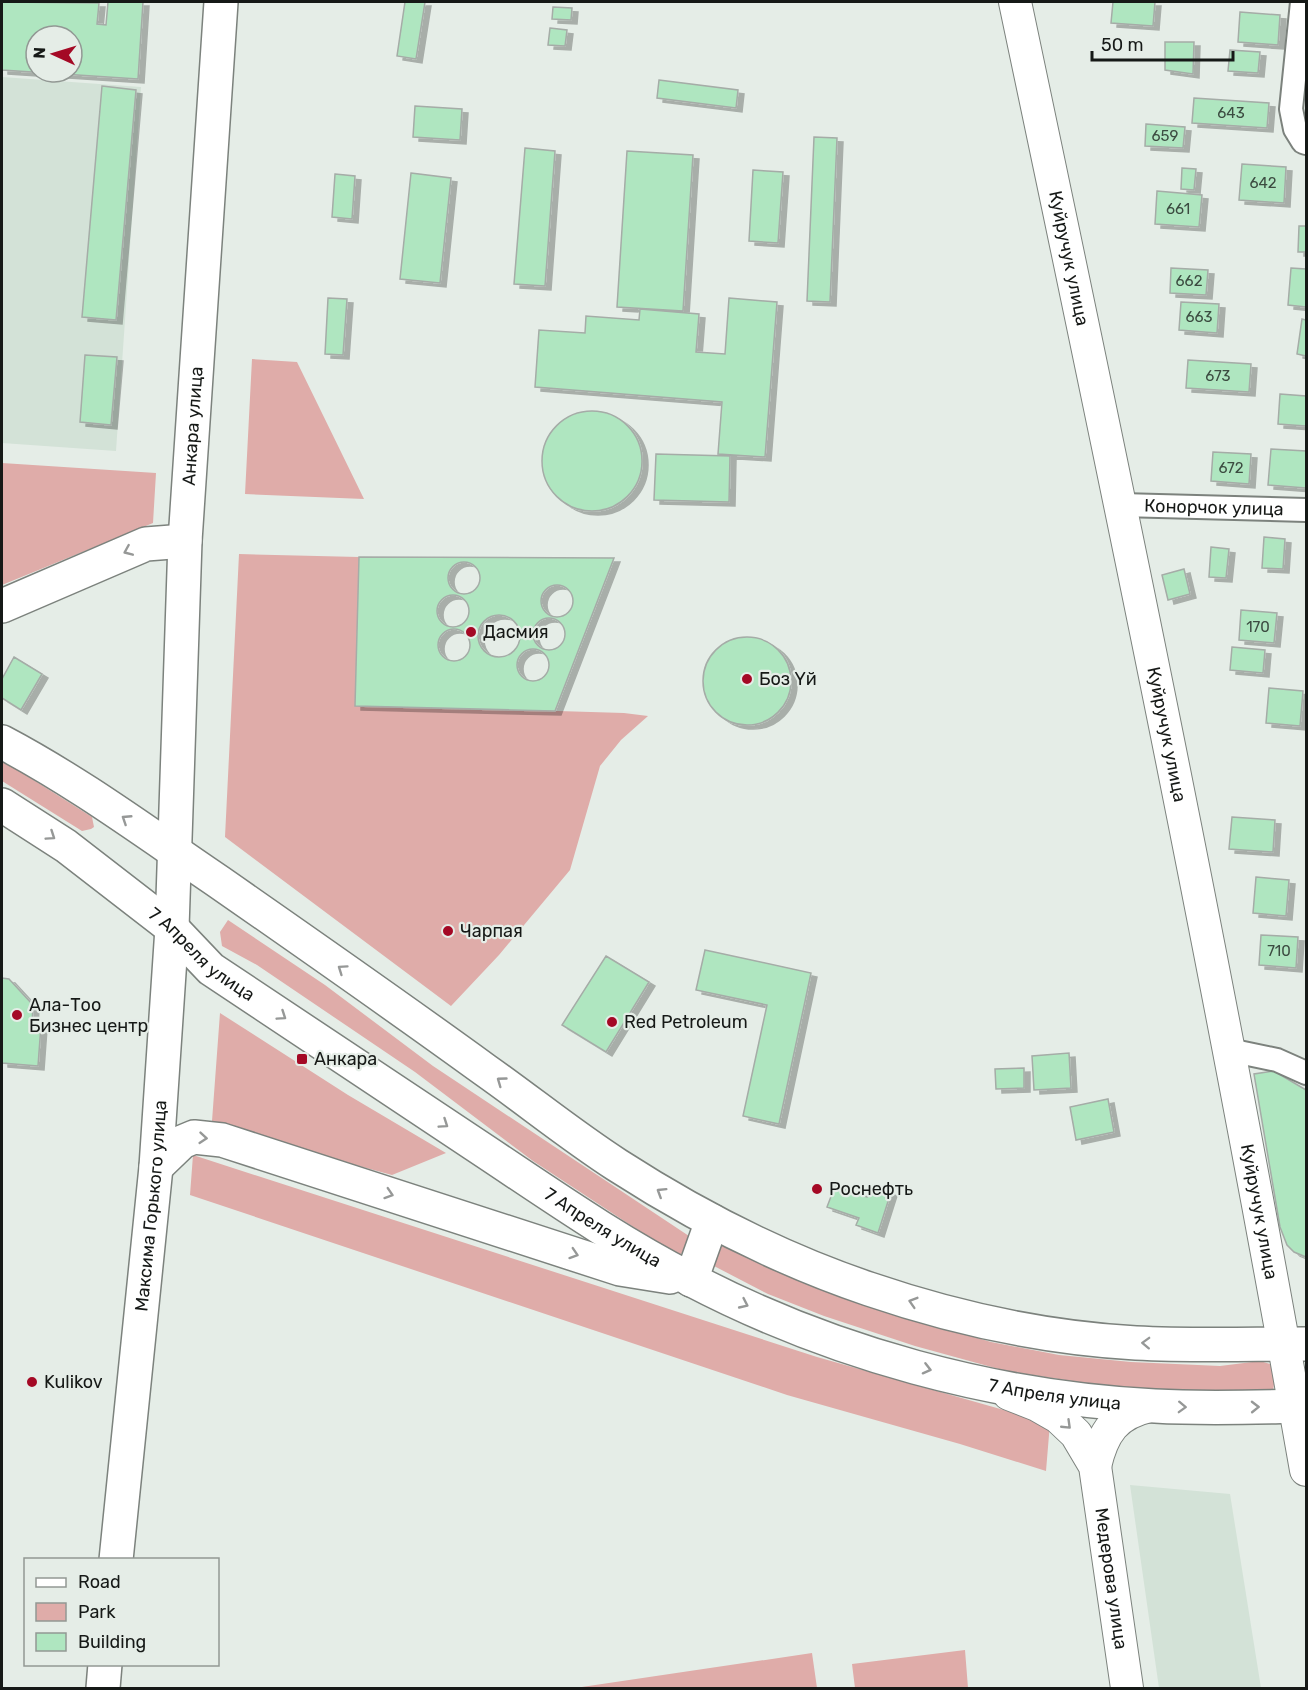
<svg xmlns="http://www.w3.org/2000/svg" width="1308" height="1690" font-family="Rubik,sans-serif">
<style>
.built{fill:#d3e2d7}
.green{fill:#dfaca9}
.building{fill:#afe6c0;stroke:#a5aca7;stroke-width:1.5;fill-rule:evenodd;filter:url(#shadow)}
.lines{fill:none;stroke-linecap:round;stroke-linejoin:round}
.street-casing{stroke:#7c827d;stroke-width:26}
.secondary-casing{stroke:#7c827d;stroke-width:34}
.primary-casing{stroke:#7c827d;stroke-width:36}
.street{stroke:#fff;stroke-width:22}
.secondary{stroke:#fff;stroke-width:32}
.primary{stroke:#fff;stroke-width:33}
.oneway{stroke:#969897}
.poi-dot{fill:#a40925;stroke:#e5ede7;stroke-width:2}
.labels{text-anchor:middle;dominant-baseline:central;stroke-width:4.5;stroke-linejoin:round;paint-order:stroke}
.number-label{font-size:15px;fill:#3c4c41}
.street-label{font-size:18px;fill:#161917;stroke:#e5ede7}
.poi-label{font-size:18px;fill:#161917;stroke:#e5ede7;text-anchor:start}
</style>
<defs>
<filter id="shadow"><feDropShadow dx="6" dy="4" stdDeviation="0" flood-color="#0004"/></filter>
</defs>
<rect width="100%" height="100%" fill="#e5ede7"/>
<path class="built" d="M2 77 141 87 116 451 2 443Z
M1130 1485 1230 1494 1261 1688H1159Z"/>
<path class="green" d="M252 359 297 362 364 499 245 494Z
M2 463 156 473 153 523 2 585Z
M239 554 359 557 355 705 624 713 648 716 621 740 600 766 570 870 499 955 451 1006 225 837Z
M2 760 92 817 94 827 91 829 82 831 2 781Z
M228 920 325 985 433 1066 692 1238 679 1257 533 1161 415 1072 257 965 222 946 220 932Z
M220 1013 348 1095 446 1153 392 1175 337 1160 212 1121Z
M193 1155 817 1357 1050 1423 1046 1471 960 1444 787 1395 190 1195Z
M724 1246 805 1280 911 1318 991 1342 1059 1355 1131 1362 1220 1366 1260 1361 1270 1364C1274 1374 1276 1382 1272 1393L1221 1396 1085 1383 1006 1371 915 1346 824 1316 768 1294 714 1266 710 1259 715 1248Z
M965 1650 968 1688H855L852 1664Z
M812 1653 817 1688H575Z"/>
<path class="building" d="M2 2 99 3 97 24 106 25 108 2H143L138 79 2 70ZM36 36H72V72H36Z
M405 2H425L416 59 397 56Z
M1113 2H1155L1153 26 1111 23Z
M553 7 572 8 571 20 552 19Z
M1240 12 1280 15 1278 45 1238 42Z
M550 28 567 30 565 46 548 45Z
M1165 42H1194L1193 74 1165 70Z
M1230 50 1260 52 1258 73 1228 71Z
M659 80 738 90 736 108 657 98Z
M102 86 136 90 116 320 82 317Z
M1194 98 1269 103 1267 128 1192 123Z
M415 106 462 109 460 140 413 137Z
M1146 124 1185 127 1183 148 1145 146Z
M814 137 837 138 830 302 807 301Z
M525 148 555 151 545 286 514 284Z
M627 151 693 155 683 311 617 307Z
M1242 164 1286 167 1284 203 1239 200Z
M1182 168 1196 169 1194 190 1181 189Z
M753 170 783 172 778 243 749 241Z
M411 173 451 178 440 283 400 279Z
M335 174 355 176 352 219 332 217Z
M1157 191 1202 195 1199 227 1155 224Z
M1299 226H1306V252H1298Z
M1171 268 1208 270 1206 295 1170 293Z
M1291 268 1306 269V307L1288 305Z
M328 298 347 299 343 355 325 354Z
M729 298 777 302 765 457 718 454 722 402 535 387 539 330 585 333 586 316 639 320 640 309 699 314 696 352 725 354Z
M1181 302 1219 304 1217 333 1179 330Z
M1302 319 1306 320V356L1297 354Z
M85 355 117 357 111 425 80 422Z
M1188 360 1251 364 1249 392 1186 388Z
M1280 394 1306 396V426L1278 424Z
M542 461a50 50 0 1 1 100 0a50 50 0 1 1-100 0Z
M1271 449 1306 451V488L1268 485Z
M1213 452 1251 454 1249 484 1211 481Z
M656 454 730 456 729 502 654 500Z
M1264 537 1285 539 1283 569 1262 568Z
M1211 547 1229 549 1226 578 1209 577Z
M359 557 614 558 555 711 355 706Z
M448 578a16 16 0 1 1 32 0a16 16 0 1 1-32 0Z
M1184 569 1190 594 1168 600 1162 575Z
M541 601a16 16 0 1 1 32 0a16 16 0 1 1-32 0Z
M437 611a16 16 0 1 1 32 0a16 16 0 1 1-32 0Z
M1241 610 1277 613 1274 643 1239 640Z
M478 636a21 21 0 1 1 42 0a21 21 0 1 1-42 0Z
M533 634a16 16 0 1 1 32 0a16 16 0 1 1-32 0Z
M438 645a16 16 0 1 1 32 0a16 16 0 1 1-32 0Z
M703 681a44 44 0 1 1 88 0a44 44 0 1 1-88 0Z
M1232 647 1265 650 1263 673 1230 670Z
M517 665a16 16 0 1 1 32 0a16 16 0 1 1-32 0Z
M14 657 42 674 21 710 2 698V679Z
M1269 688 1303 691 1300 726 1266 723Z
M1232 817 1275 820 1273 852 1229 849Z
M1256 877 1289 880 1286 916 1253 913Z
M1261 935 1298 937 1296 968 1259 965Z
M705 950 811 973 779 1124 743 1116 767 1005 696 990Z
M606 956 649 982 606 1052 562 1025Z
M2 978 9 979 33 1005 32 1024 41 1025 38 1066 2 1063Z
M1069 1053 1071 1088 1034 1090 1032 1056Z
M1024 1068V1088L996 1089 995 1069Z
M1274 1071 1306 1090V1257L1294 1252 1287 1245 1280 1227 1254 1074Z
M1108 1099 1114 1132 1076 1140 1070 1107Z
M871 1185 891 1192 878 1233 856 1225 859 1218 827 1207 835 1186 867 1197Z"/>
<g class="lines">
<defs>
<g id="street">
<path d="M1302 2 1291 109 1295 129 1303 142 1306 143"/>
<path id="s1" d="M1121 505 1306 510"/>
<path d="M1229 1050 1277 1060 1306 1073"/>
</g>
<g id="secondary">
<path id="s2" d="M1015 2C1118 490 1220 979 1306 1470"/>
<path id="s3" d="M1009 1394 1037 1405 1058 1417 1076 1434 1095 1466 1127 1688"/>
<path d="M1095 1466C1103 1432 1115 1414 1150 1406"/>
</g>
<g id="primary">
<path d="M2 606 146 544 185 541"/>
<path d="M2 742C78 782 148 834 219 882 308 944 397 1006 485 1070 529 1101 572 1136 617 1165 696 1216 780 1259 869 1289 954 1318 1046 1338 1136 1343 1193 1346 1250 1344 1306 1344"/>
<path id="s4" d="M2 805 66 846 172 928 211 969C299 1027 386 1086 474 1144 545 1191 614 1240 690 1279 831 1353 995 1398 1155 1406 1206 1409 1256 1407 1306 1406"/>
<path d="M156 1167 182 1142 194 1137 222 1140 620 1269 670 1277"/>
<path d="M691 1280 712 1221"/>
<path id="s5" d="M116 1560 156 1167 172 928 185 541 221 2"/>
<path d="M103 1688 105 1664"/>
</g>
</defs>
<use href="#street" class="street-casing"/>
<use href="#secondary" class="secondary-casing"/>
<use href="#primary" class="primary-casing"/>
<use href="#street" class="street"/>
<use href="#secondary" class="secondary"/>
<use href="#primary" class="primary"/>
</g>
<defs><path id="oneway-chevron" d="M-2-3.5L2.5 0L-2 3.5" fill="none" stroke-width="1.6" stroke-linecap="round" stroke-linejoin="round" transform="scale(1.5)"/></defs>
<g class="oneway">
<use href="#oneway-chevron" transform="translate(128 551) rotate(157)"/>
<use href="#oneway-chevron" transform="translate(126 819) rotate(-147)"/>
<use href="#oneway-chevron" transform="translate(51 836) rotate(34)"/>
<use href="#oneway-chevron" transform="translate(342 969) rotate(-145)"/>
<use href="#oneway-chevron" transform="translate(282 1016) rotate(34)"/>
<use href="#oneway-chevron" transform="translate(501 1081) rotate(-144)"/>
<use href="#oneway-chevron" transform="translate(444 1124) rotate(34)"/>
<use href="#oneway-chevron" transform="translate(203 1138) rotate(5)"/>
<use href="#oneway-chevron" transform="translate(661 1192) rotate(-148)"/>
<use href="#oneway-chevron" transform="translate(389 1194) rotate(18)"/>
<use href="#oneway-chevron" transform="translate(574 1254) rotate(18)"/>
<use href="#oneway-chevron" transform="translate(913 1302) rotate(-163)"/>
<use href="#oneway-chevron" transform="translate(744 1304) rotate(25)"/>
<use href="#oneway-chevron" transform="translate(1146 1343) rotate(-178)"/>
<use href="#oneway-chevron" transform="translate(927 1369) rotate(14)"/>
<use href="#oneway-chevron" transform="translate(1182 1407) rotate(2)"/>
<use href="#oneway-chevron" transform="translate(1255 1407) rotate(-1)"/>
<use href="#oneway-chevron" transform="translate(1067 1425) rotate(44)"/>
</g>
<g class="poi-dot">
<circle cx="471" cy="632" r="6"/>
<circle cx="747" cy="679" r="6"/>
<circle cx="448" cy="931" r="6"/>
<circle cx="17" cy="1015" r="6"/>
<circle cx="612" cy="1022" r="6"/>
<rect x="296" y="1053" width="12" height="12" rx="3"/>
<circle cx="817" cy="1189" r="6"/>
<circle cx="32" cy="1382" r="6"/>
</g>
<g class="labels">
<g class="number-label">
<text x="1231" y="113">643</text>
<text x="1165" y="136">659</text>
<text x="1263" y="183">642</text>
<text x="1178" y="209">661</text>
<text x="1189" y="281">662</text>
<text x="1199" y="317">663</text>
<text x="1218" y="376">673</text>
<text x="1231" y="468">672</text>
<text x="1258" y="627">170</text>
<text x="1279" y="951">710</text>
</g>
<g class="street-label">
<text stroke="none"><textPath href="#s2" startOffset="262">Куйручук улица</textPath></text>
<text stroke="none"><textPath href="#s5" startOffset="1137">Анкара улица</textPath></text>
<text stroke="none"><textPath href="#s1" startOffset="93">Конорчок улица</textPath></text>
<text stroke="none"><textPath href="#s2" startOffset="748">Куйручук улица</textPath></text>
<text stroke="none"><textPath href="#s4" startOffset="250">7 Апреля улица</textPath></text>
<text stroke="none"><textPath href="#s5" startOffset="356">Максима Горького улица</textPath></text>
<text stroke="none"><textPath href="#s2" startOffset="1234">Куйручук улица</textPath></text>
<text stroke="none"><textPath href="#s4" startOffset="736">7 Апреля улица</textPath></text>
<text stroke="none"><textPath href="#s4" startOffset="1222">7 Апреля улица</textPath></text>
<text stroke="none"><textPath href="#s3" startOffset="230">Медерова улица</textPath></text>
</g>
<g class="poi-label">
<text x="483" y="632">Дасмия</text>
<text x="759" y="679">Боз Үй</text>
<text x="460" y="931">Чарпая</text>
<text x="29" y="1005">Ала-Тоо<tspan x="29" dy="21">Бизнес центр</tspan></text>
<text x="624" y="1022">Red Petroleum</text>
<text x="314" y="1059">Анкара</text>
<text x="829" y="1189">Роснефть</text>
<text x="44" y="1382">Kulikov</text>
</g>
</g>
<rect width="1308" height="1690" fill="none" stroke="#161917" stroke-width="6"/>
<rect x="24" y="1558" width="195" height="108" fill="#e5ede7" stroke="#929894" stroke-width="1.5"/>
<rect x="36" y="1578" width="30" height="9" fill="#ffffff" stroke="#929894" stroke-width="1.5"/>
<text x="78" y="1588" font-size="18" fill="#161917">Road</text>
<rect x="36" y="1603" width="30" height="18" fill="#dfaca9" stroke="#929894" stroke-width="1.5"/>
<text x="78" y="1618" font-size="18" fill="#161917">Park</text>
<rect x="36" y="1633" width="30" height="18" fill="#afe6c0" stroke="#929894" stroke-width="1.5"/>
<text x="78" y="1648" font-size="18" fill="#161917">Building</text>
<g transform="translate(54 54) rotate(274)"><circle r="28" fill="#e5ede7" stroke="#929894" stroke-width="1.5"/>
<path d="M0-4.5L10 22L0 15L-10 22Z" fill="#a40925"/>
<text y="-9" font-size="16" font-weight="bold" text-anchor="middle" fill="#161917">N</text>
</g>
<path d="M1092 51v9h141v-9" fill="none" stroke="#161917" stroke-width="3"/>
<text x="1101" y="51" font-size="18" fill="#161917" stroke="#e5ede7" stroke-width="4.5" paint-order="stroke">50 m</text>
</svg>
